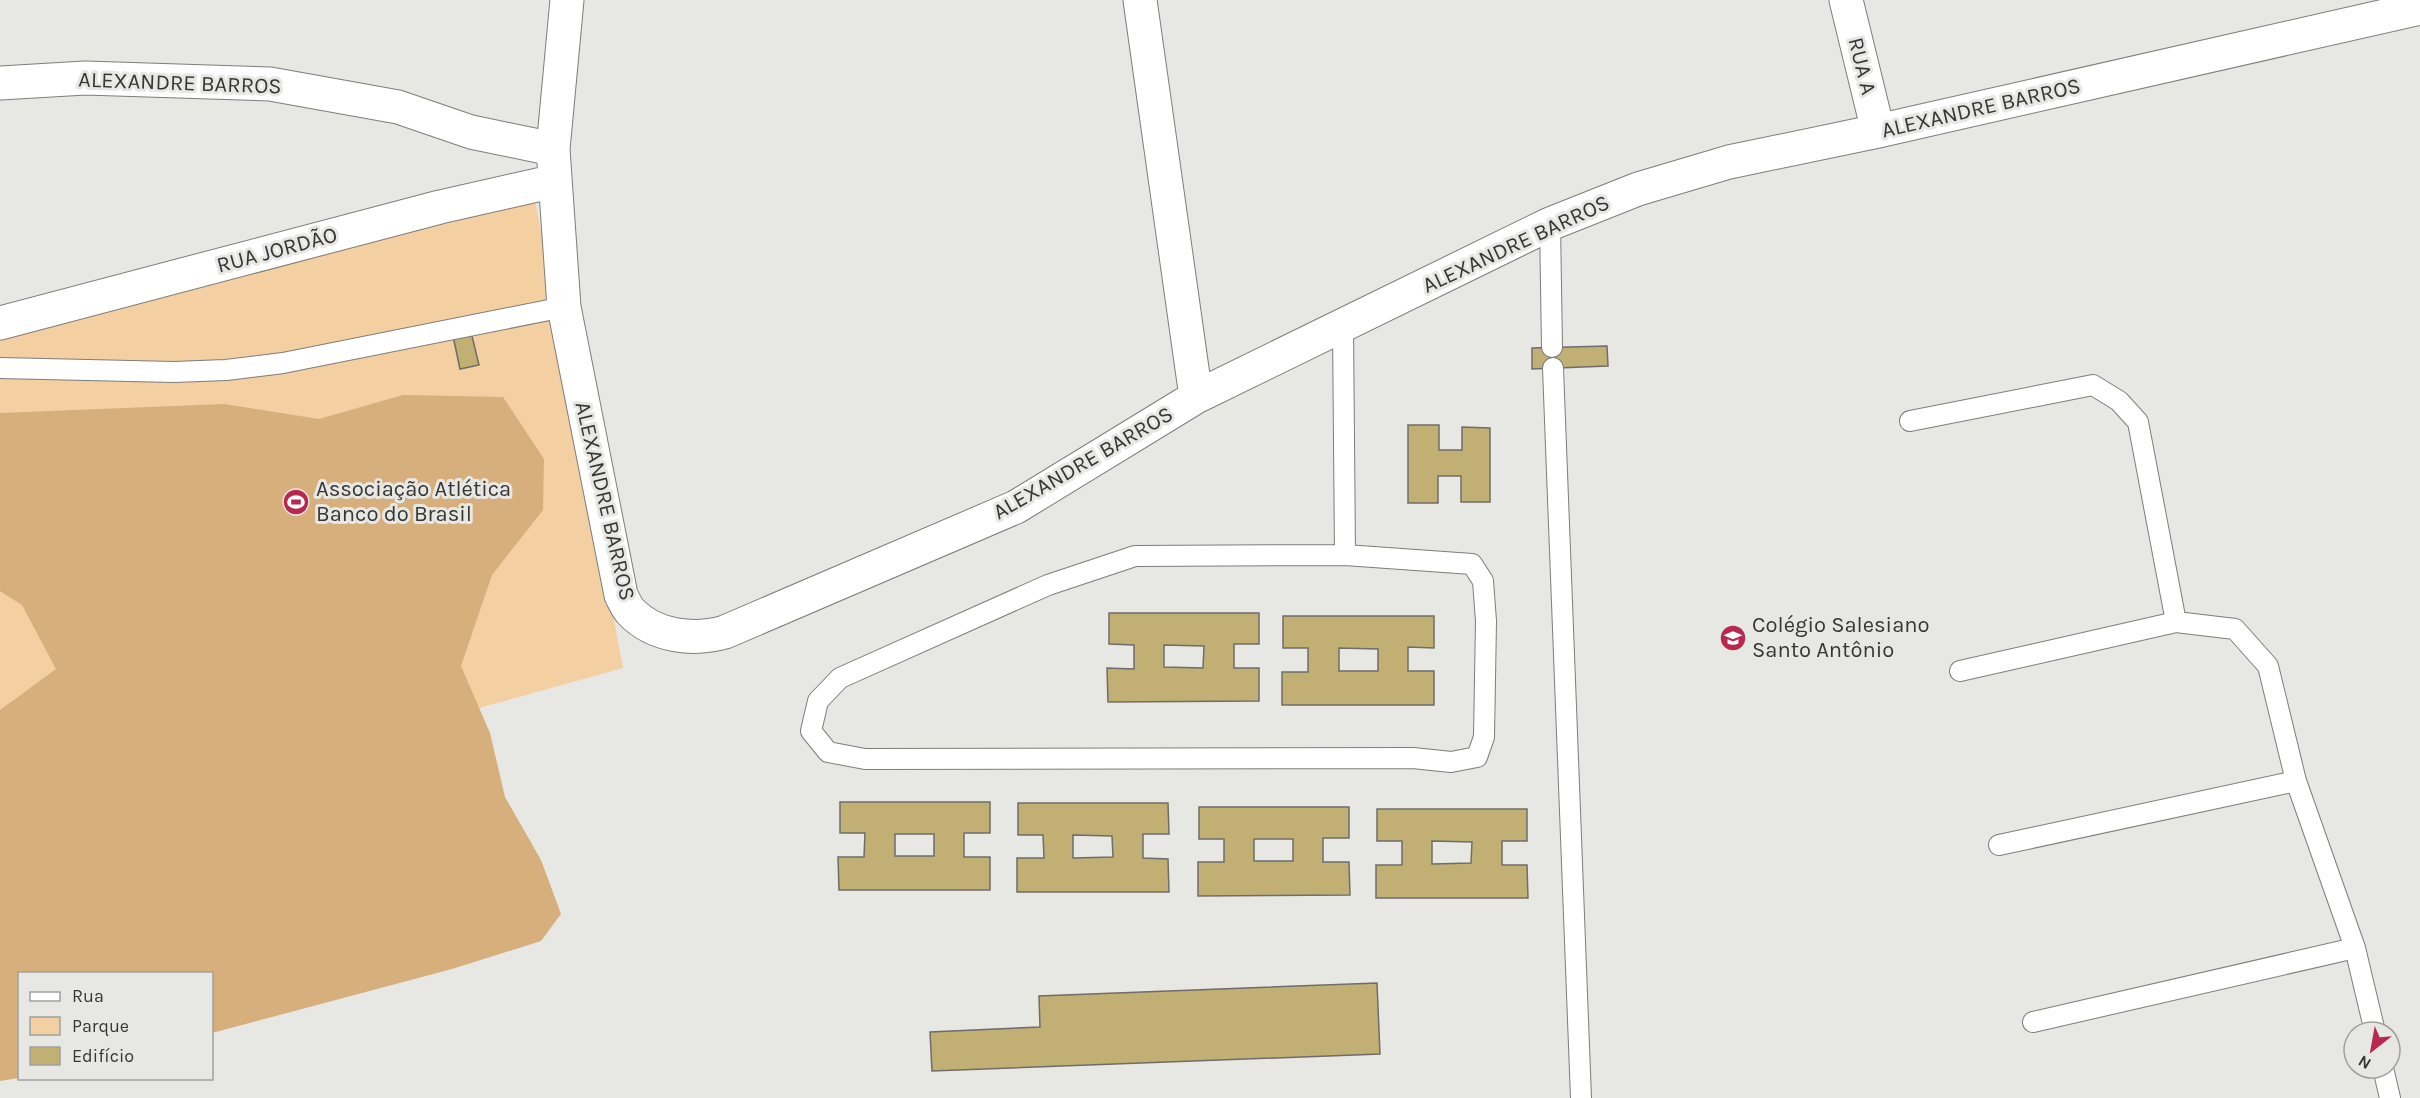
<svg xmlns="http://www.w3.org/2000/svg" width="2420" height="1098" font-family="Karla,sans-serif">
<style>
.green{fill:#f3cfa2}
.forest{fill:#d7af7c}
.building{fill:#c1af74;stroke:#6e6d6a;stroke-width:1.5;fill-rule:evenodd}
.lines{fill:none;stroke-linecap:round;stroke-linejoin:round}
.service-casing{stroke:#7d7d7a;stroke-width:22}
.minor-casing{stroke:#7d7d7a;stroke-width:35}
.service{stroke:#fff;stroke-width:20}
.minor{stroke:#fff;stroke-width:33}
.labels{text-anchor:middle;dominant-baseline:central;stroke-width:6;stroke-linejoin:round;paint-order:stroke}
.street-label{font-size:22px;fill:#363635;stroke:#e7e8e4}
.poi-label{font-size:22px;fill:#363635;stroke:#e7e8e4;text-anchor:start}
</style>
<rect width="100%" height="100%" fill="#e7e8e4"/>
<path class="green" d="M535 200 623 668 0 841V337Z"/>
<path class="forest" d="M403 395 503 397 544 459 543 510 492 575 461 666 490 733 505 797 541 860 561 914 541 941 452 969 212 1033V974H20L19 1078 0 1081V710L56 669 22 605 0 591V413L224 404 319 419Z"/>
<path class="building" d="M471 332 479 365 460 369 453 336Z
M1607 346 1608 366 1532 369V348Z
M1408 425H1439V450H1462V427L1490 428V502H1461V476H1438V503H1408Z
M1109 613H1259V644H1234V668H1259V701L1108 702 1107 668 1134 669V645L1109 644ZM1164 645 1204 646 1203 668 1164 667Z
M1283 616H1434V648L1408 647V671H1434V705H1282V672H1308V648H1283ZM1339 648 1378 649V671H1339Z
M840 802H990V833H964V857H990V890H839L838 857H864L865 833H840ZM895 834H934V856H895Z
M1018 803H1168L1169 834H1143V858L1168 859 1169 892H1017V858H1044L1043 835H1018ZM1073 835 1112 836 1113 857 1073 858Z
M1199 807H1349V838H1323V862H1349L1350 895 1198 896V862H1224V839H1199ZM1254 839H1293V861H1254Z
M1377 809H1527V841H1502V865H1527L1528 898H1376V865H1402V841H1377ZM1432 841 1472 842 1471 863 1432 864Z
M1377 983 1380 1054 932 1071 930 1032 1040 1027 1039 996Z"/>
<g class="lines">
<defs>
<path id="service" d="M1550 224 1552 347
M1343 327 1345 555 1135 556 1048 585 840 678 818 701 811 731 828 752 865 759 1413 758 1451 762 1477 757 1484 737 1486 621 1483 581 1472 564 1345 555
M0 368 174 372 226 370 283 363 564 307
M1553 368 1581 1098
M1910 421 2093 385 2119 401 2138 422 2176 622
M1960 671 2176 622 2235 629 2268 666 2296 781 2355 948 2375 1032
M1999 845 2296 781
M2033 1022 2355 948
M2383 1068 2390 1098"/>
<path id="minor" d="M1140 0 1196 397
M1846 0 1878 131
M0 83 85 78 270 84 398 107 471 132 553 149 564 307 621 595C624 601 627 608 631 612 655 637 694 641 725 632L1016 507 1196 397 1550 224 1638 189 1729 162 1878 131 2420 8
M553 149 567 0
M0 323 440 207 555 181"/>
</defs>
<use href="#service" class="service-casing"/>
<use href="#minor" class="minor-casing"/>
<use href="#service" class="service"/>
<use href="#minor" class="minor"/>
</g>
<defs>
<symbol id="stadium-disc" viewBox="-11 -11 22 22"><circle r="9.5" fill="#b9284f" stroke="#e7e8e4"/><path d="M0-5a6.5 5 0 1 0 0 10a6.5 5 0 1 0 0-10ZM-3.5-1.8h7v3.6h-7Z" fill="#fff"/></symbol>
<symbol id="school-disc" viewBox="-11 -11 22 22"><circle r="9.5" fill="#b9284f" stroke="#e7e8e4"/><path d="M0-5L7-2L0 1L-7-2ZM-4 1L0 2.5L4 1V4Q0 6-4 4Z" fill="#fff"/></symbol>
</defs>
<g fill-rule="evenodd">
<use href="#stadium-disc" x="281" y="487" width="30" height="30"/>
<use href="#school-disc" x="1718" y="623" width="30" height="30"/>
</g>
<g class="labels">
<g class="street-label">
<text transform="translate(1862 66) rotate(76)">RUA A</text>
<text transform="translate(180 83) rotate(2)">ALEXANDRE BARROS</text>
<text transform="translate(1981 108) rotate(-13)">ALEXANDRE BARROS</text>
<text transform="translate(1516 244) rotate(-25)">ALEXANDRE BARROS</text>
<text transform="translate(277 250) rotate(-15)">RUA JORDÃO</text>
<text transform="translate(1083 463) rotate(-30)">ALEXANDRE BARROS</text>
<text transform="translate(605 501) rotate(77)">ALEXANDRE BARROS</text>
</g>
<g class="poi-label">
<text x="316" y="489">Associação Atlética<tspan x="316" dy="25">Banco do Brasil</tspan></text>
<text x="1752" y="625">Colégio Salesiano<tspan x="1752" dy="25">Santo Antônio</tspan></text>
</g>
</g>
<rect x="18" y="972" width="195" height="108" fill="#e7e8e4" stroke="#a0a19e" stroke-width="1.5"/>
<rect x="30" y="992" width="30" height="9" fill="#ffffff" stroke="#a0a19e" stroke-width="1.5"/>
<text x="72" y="1002" font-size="18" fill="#363635">Rua</text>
<rect x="30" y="1017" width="30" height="18" fill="#f3cfa2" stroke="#a0a19e" stroke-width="1.5"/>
<text x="72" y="1032" font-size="18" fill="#363635">Parque</text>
<rect x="30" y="1047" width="30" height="18" fill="#c1af74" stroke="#a0a19e" stroke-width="1.5"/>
<text x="72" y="1062" font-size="18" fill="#363635">Edifício</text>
<g transform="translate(2372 1050) rotate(211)"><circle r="28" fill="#e7e8e4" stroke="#a0a19e" stroke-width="1.5"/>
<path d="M0-4.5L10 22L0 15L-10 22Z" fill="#b9284f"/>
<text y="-9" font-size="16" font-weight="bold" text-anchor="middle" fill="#363635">N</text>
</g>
</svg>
